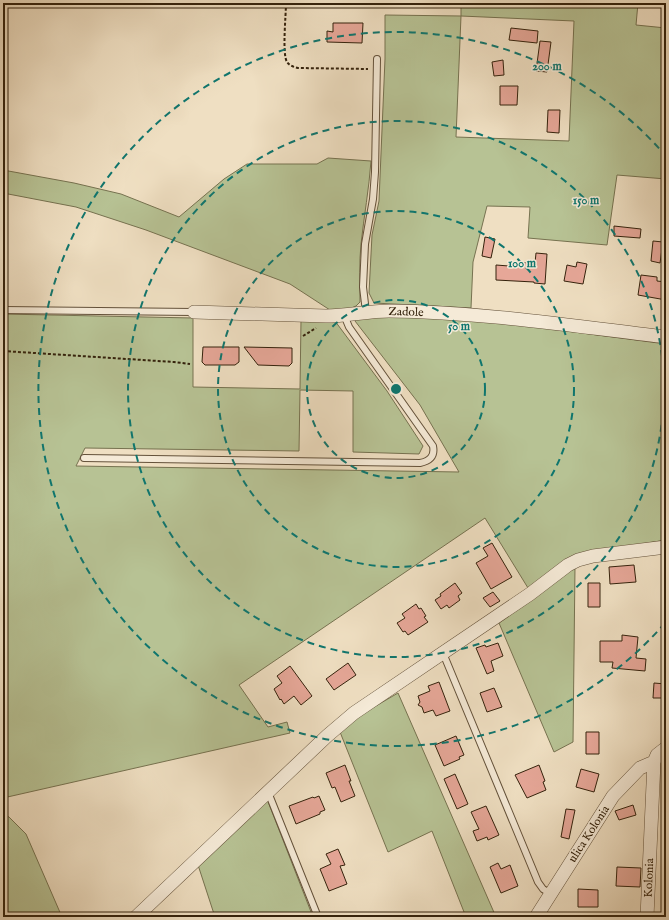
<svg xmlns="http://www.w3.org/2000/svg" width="669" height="920" font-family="'IM FELL English',serif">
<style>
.green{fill:#b7c294;stroke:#767250;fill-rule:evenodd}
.building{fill:#e6a798;stroke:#34220c}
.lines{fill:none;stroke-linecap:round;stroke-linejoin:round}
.lane-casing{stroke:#63513a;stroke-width:8}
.street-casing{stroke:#63513a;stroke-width:14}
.path{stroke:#34220c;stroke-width:2;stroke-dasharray:3 2;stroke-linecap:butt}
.lane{stroke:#f5ead7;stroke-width:6}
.street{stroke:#f5ead7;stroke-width:13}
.ring{fill:none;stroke:#0f766e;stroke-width:2;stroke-dasharray:7 5}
.labels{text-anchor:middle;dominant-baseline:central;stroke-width:3;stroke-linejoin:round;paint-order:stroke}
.street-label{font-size:12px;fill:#34220c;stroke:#f5ead7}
.centre{fill:#0f766e;stroke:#f5ead7;stroke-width:2}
.ring-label{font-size:12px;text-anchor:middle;font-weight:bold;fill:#0f766e;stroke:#f5ead7;stroke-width:3;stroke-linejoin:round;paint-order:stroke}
</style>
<rect width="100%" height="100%" fill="#efdfc2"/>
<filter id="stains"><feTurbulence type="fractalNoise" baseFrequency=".005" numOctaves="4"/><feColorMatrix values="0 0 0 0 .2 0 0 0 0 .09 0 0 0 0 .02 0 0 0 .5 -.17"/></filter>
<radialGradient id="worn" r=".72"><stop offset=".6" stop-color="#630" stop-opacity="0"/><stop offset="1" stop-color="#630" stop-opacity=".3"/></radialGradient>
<path class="green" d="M461 3H638L636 25 666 28V179L617 175 607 245 528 238 530 207 487 206 473 262 471 308 374 303 369 293 372 235 379 201 385 59V15L461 16ZM461 16 574 21 569 141 456 137Z
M328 158 371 161C369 189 364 216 361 244 359 263 360 282 360 302L356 306 345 311 330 310 290 284 146 230 76 207 3 193V170L74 183 121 194 179 217 224 179 247 164H317Z
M3 314 193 318V387L300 389 301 320 335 321 387 391 423 446 419 454 353 452V391L300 390 299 451 85 448 76 466 459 472 420 405 355 321 358 318 387 317 475 319 666 344V540L593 552 528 588 485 518 239 685 268 727 287 722 290 733 3 798Z
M575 567 573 742 554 752 499 623Z
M398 693 496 917H466L432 831 388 852 340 732 357 717Z
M267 799 313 917H215L198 865Z
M3 814 9 817 26 834 62 917H3Z"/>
<path class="building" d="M333 23H363L362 43 327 42V31L333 32Z
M511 28 538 31 537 43 509 40Z
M540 41 551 42 547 72 536 71Z
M503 60 504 75 494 76 492 62Z
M500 86H518L517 105H500Z
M548 110H560L559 133 547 132Z
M614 226 641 229 640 238 614 236Z
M485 237 495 239 491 258 482 256Z
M653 241 663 242 660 263 651 261Z
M536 253 547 254 545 284 534 283V282L496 280V265L509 266V262L535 263Z
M577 262 587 264 583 284 564 281 567 265 576 267Z
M641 275 657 277V281L666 282V300L638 295Z
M203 347H239V362L235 365H205L202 362Z
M244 347 292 348V363L289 366 258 365Z
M492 543 512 577 491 589 476 563 488 556 483 548Z
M634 565 636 582 610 584 609 567Z
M455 583 462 593 458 596 460 600 449 608 447 605 441 609 435 600 441 596 440 594Z
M588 583H600V607H588Z
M493 592 500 601 490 607 483 598Z
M416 604 419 609 421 608 426 616 424 617 428 622 408 635 405 631 403 632 397 623 405 618 402 614Z
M622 635 638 637 636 658 646 659 645 671 612 668 613 662H600V641H622Z
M498 643 503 656 491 661 494 671 487 674 476 648 485 645 486 647Z
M348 663 356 675 334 690 326 679Z
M290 666 312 696 301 705 294 696 284 704 281 699 280 700 274 689 282 683 277 676Z
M439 682 450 711 436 716 433 710 424 713 422 707 418 705 420 702 418 696 430 691 428 686Z
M654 683 666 684V698H653Z
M494 688 502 707 487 712 480 693Z
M586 732H599V754H586Z
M456 736 464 755 459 757 460 759 444 766 435 745Z
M345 765 351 781H349L355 796 341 802 335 787 332 788 326 773Z
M539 765 545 781 543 782 546 790 527 798 515 775Z
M581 769 599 774 594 792 576 787Z
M455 774 468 804 457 809 444 779Z
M319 796 325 810 320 812V814L296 824 289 806 313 797 314 798Z
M633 805 636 815 619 820 615 811Z
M486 806 499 835 488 840 487 837 477 841 473 831 479 829 471 812Z
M566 809 575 810 569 839 561 837Z
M338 849 345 865 340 866 347 884 329 891 320 869 331 864 326 854Z
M498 863 501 869 510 865 518 886 501 893 490 867Z
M617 867 641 868 640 887 616 886Z
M578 889 598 890V907H578Z"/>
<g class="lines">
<defs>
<path id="lane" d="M3 310 194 312
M366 312 363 287 365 244 373 199 375 172 377 59
M84 458 420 463C430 461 435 456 433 446L349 327 344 315
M443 653 538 882 543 889 551 894
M268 792 318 917"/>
<path id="street" d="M194 312 326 316C347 316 368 311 389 311 482 312 574 326 666 337
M136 917 327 736 354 713 530 594 568 565 578 560 593 556 666 547
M536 917 613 796 640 768 654 762
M647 917 654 762 657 755 666 748"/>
</defs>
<use href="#lane" class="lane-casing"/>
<use href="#street" class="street-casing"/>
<path class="path" d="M286 3C286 15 282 54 287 62 290 66 294 67 298 68L368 69
M303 336 316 328
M3 351 174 362 190 364"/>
<use href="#lane" class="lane"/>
<use href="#street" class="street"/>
</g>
<g class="ring">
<circle cx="396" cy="389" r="89"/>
<circle cx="396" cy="389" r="178"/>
<circle cx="396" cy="389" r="268"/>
<path d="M665 623A357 357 0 1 1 665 155"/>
</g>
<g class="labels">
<g class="street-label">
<text transform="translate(406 312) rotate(2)">Zadole</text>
<text transform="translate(589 834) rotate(-57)">ulica Kolonia</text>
<text transform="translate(649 878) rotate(-88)">Kolonia</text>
</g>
</g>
<circle cx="396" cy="389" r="6" class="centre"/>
<g class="ring-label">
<text x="547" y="70">200 m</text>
<text x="586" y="204">150 m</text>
<text x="522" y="267">100 m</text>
<text x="459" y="330">50 m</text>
</g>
<rect width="669" height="920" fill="none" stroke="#efdfc2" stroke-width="16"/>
<rect x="4" y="4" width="661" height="912" fill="none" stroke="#34220c" stroke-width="2"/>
<rect x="8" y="8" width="653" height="904" fill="none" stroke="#34220c"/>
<rect width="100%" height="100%" filter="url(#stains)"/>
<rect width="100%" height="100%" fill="url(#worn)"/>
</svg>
